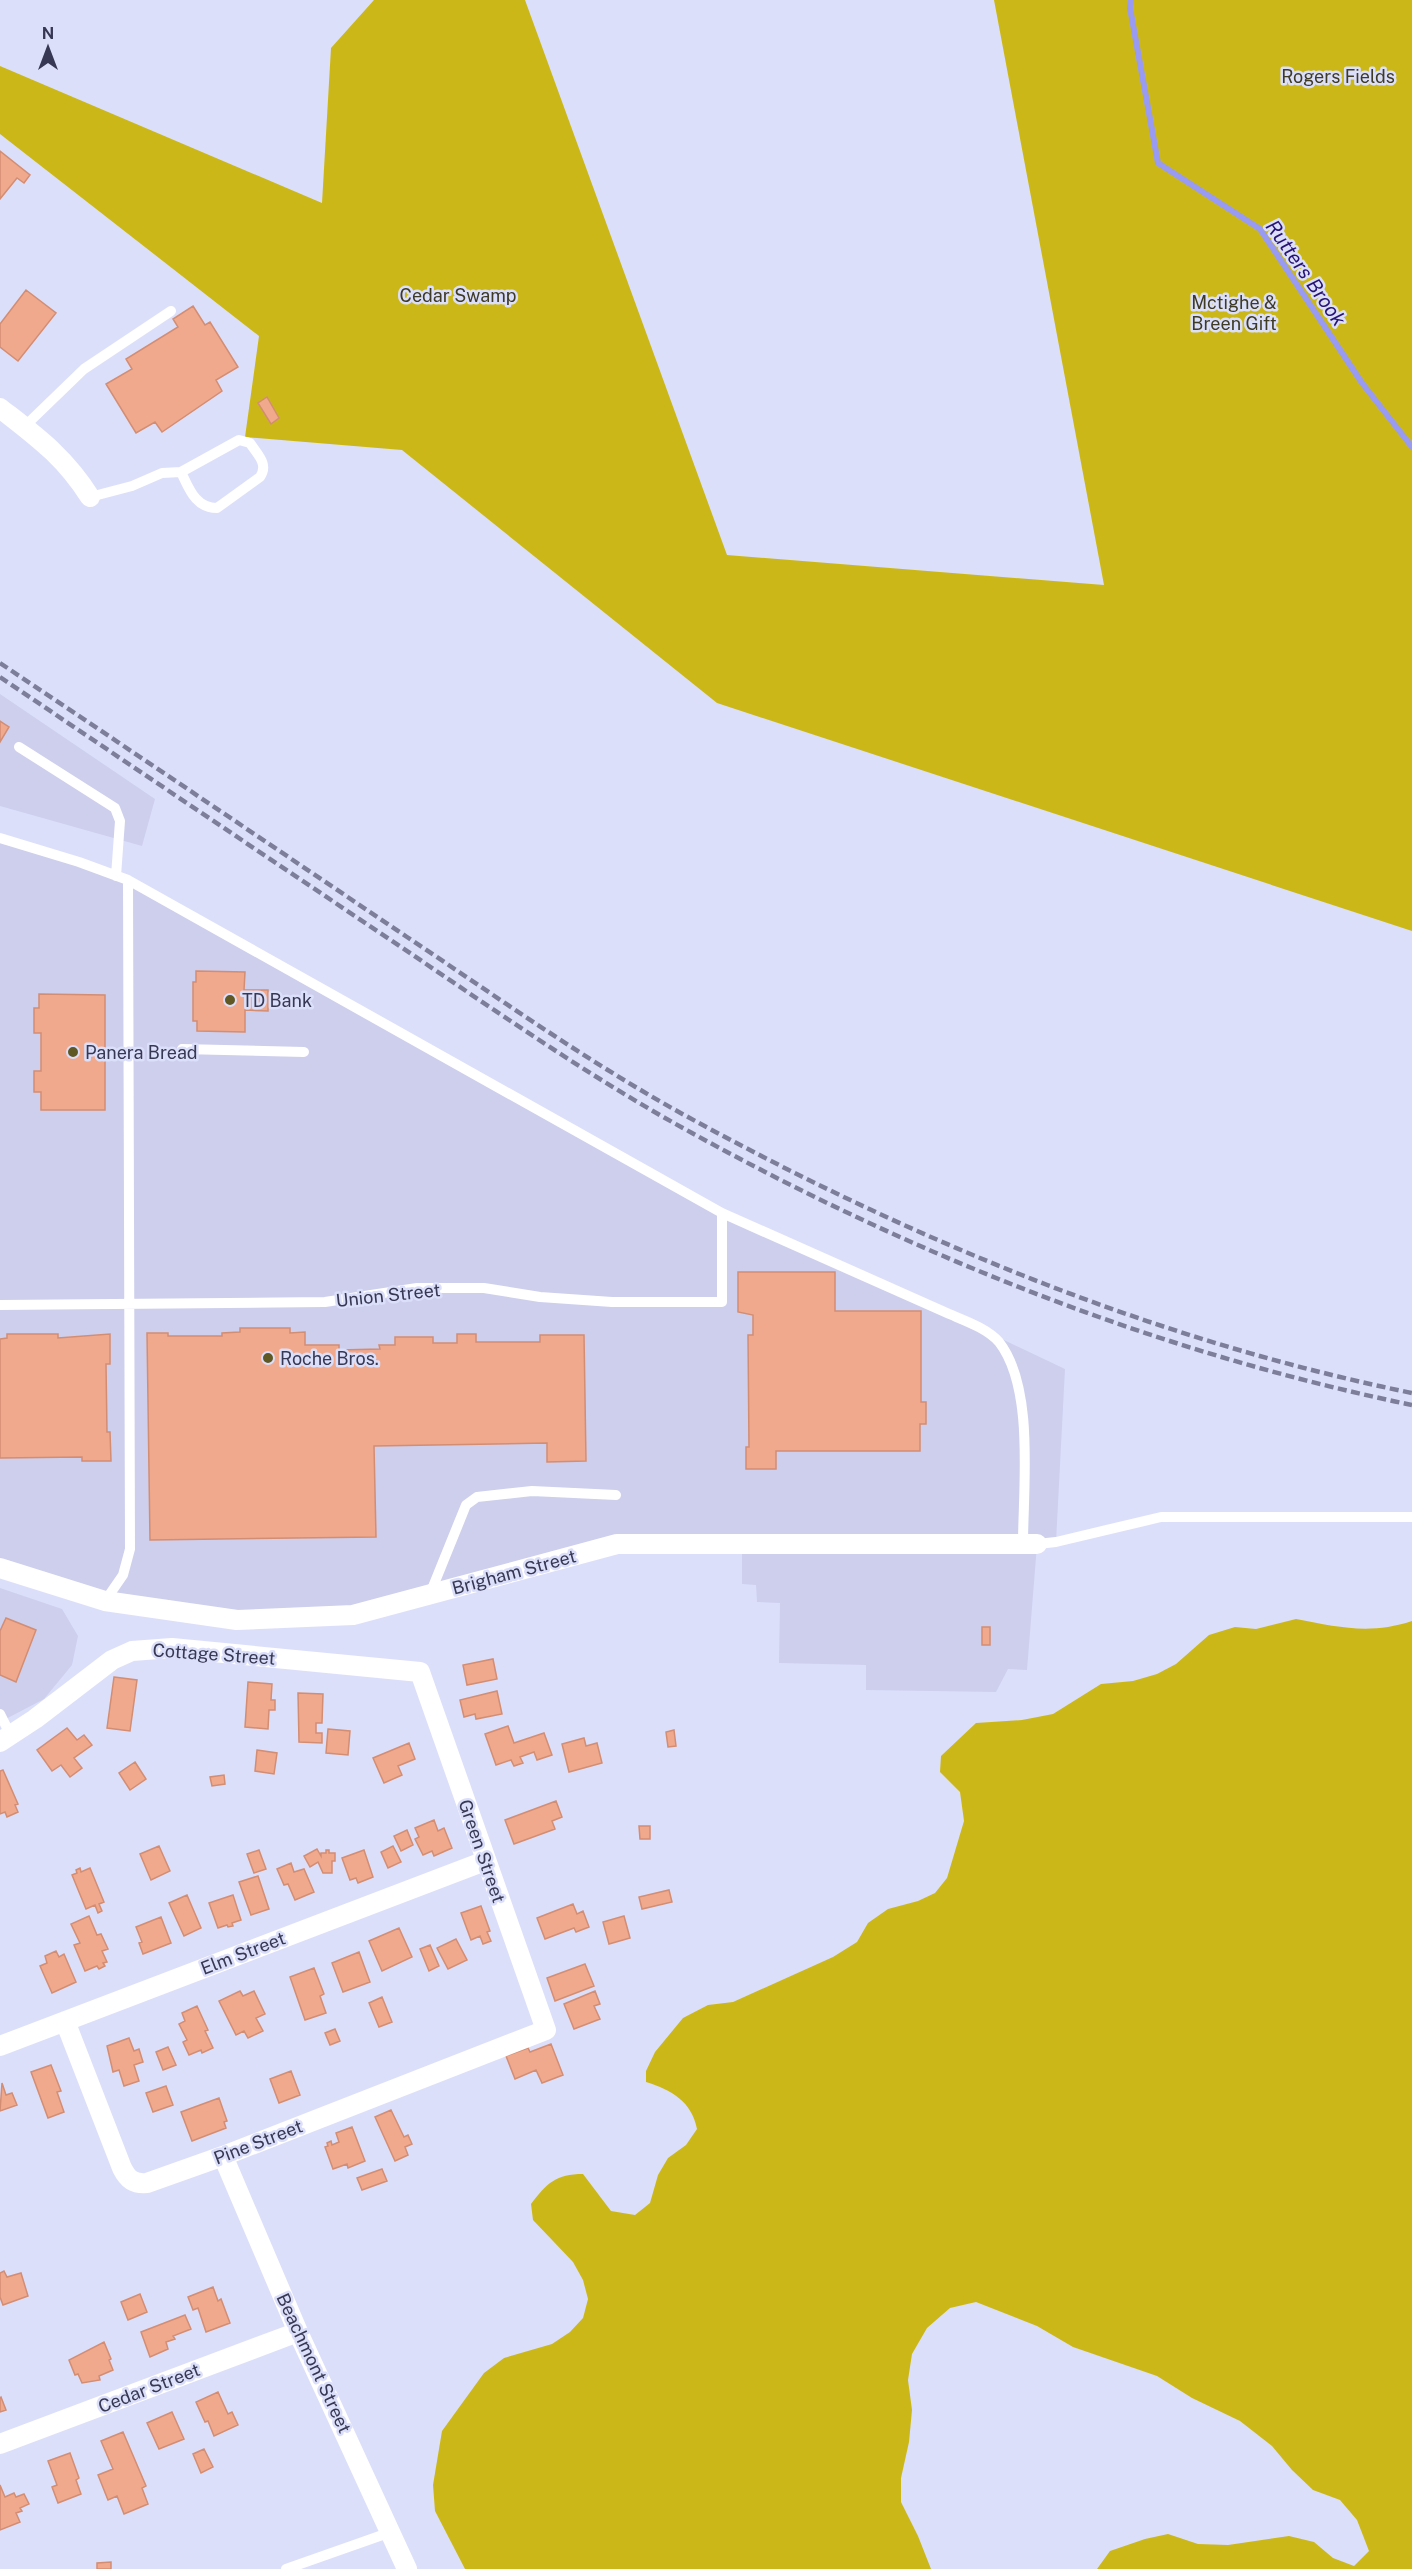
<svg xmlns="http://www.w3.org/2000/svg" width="1412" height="2569" font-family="'Public Sans',sans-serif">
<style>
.built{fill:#cdcfed}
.green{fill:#cbb818}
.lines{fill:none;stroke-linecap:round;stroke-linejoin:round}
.stream{stroke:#999bf3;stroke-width:6}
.building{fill:#f1a98d;stroke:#d38d73;stroke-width:1.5}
.service{stroke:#fff;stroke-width:10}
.minor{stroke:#fff;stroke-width:20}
.rail{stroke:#7d7f9a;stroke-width:4.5;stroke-dasharray:9 4.5;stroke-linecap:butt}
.poi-dot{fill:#5f5824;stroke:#dcdffa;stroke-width:2}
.labels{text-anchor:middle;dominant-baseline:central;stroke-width:5;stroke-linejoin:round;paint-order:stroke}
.park-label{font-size:18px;fill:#3e3a23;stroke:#dcdffa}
.poi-label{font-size:18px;fill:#373853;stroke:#dcdffa;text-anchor:start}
.street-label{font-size:18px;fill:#373853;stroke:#dcdffa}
.water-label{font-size:20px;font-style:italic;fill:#271373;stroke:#dcdffa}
</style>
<rect width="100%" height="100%" fill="#dcdffa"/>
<path class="built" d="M0 694 155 799 142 846 0 806Z
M0 838 128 880 722 1213 947 1313 1065 1369 1056 1542 1037 1545 1027 1670 1008 1669 996 1692 866 1690V1665L779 1663 780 1603 757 1602 756 1585 742 1584V1544H617L353 1615 237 1620 105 1601 0 1568Z
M0 1588 62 1609 78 1636 72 1665 44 1699 0 1722Z"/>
<path class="green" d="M374 0H525L727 555 1104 585 994 0H1412V931L717 703 402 450 245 437 259 336 0 134V66L322 203 331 48Z
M1296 1619C1338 1627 1370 1635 1412 1621V2569H1097L1110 2551 1145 2539 1168 2534 1198 2544 1228 2545 1289 2536 1314 2542 1333 2558 1354 2566 1369 2551 1357 2520 1340 2500 1313 2490 1292 2470 1272 2446 1240 2421 1192 2398 1157 2376 1073 2347 1037 2326 976 2302 950 2308 927 2328 912 2354 908 2380 912 2410 909 2442 901 2478V2502L918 2536 931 2569H465L435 2511 433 2485 442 2431 484 2373 504 2358 552 2344 570 2332 583 2318 588 2299 583 2280 573 2262 533 2220 531 2204C547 2183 556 2174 583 2174L611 2211 635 2215 650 2203 658 2175 668 2158 686 2145 697 2129C692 2102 672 2090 646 2082V2071L655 2052 683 2018 708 2005 733 2002 833 1957 857 1942 868 1923 888 1909 918 1901 935 1893 947 1878 964 1821 960 1792 940 1772 941 1756 976 1723 1022 1720 1053 1714 1101 1684 1133 1681 1157 1674 1176 1664 1209 1635 1235 1627 1256 1629Z"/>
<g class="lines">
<path class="stream" d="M1131 0 1130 8 1158 163 1260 229 1362 383 1412 447"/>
</g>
<path class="building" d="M0 151 30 175 24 183 17 178 0 199Z
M26 290 56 313 18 361 0 347V324Z
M193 306 205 325 210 322 238 367 216 380 222 391 162 432 155 422 136 433 106 384 132 369 126 359 178 327 173 319Z
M267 397 279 418 271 424 258 403Z
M0 721 9 727 0 742Z
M196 971 245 972 244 990H268V1011L245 1010V1032L197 1031V1021H193V982H196Z
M39 994 105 995V1110H41V1092H34V1071H41V1033H34V1008H39Z
M738 1272H835V1311H921V1402H926V1424H920V1451H776V1469H746V1447H749L748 1335H753V1315L738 1312Z
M240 1328H290V1333L305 1332V1345H339V1350L380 1349 379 1345H395V1337H433V1343H457V1334H476V1342H540V1335H584L586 1461 547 1462V1443L374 1446 376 1537 150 1540 147 1333H168V1336H222V1333L240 1332Z
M7 1334H58V1338L110 1334V1364H106L107 1432H110L111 1461H82V1457L0 1458V1339L7 1338Z
M6 1618 36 1630 16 1682 0 1675V1631Z
M982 1627H990V1645H982Z
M493 1659 497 1679 467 1685 463 1665Z
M114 1677 137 1680 130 1731 107 1728Z
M248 1682 272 1684 271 1700H275V1710H269L268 1729 245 1727Z
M497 1691 502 1714 476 1719 475 1714 464 1717 460 1700Z
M298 1693 323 1694 322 1723H316V1733H322V1743L299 1742Z
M508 1726 514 1743 544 1733 552 1755 537 1760 534 1752 520 1757 523 1763 514 1766 511 1760 496 1765 485 1734Z
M67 1728 77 1740 84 1735 92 1745 74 1758 82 1768 70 1777 61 1765 52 1771 37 1750Z
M328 1729 350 1731 348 1755 326 1753Z
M674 1730 676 1746 668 1747 666 1732Z
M584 1738 586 1746 597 1743 602 1763 569 1772 562 1744Z
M409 1743 415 1759 398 1766 402 1775 384 1783 373 1758Z
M257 1750 277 1753 274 1774 255 1771Z
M135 1762 146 1779 130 1790 119 1773Z
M3 1770 18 1804 15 1805 18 1812 7 1817 5 1812 0 1814V1771Z
M224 1775 225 1784 212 1786 210 1777Z
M556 1801 562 1817 552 1821 555 1829 514 1844 505 1820Z
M434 1820 438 1831 444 1828 452 1848 434 1856 432 1851 423 1855 415 1839 419 1837 415 1828Z
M639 1826H650V1839H640Z
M407 1830 413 1845 401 1851 394 1836Z
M159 1846 170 1871 151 1880 140 1854Z
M393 1846 401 1862 388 1868 381 1852Z
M317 1849 321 1856V1853H326V1850H329V1853H335V1861H332V1873H323L318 1862 310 1867 304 1856Z
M259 1850 266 1869 254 1873 247 1854Z
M364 1850 373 1877 358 1883 356 1878 350 1880 342 1858Z
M291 1863 294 1872 304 1869 314 1892 295 1900 288 1884 284 1885 277 1869Z
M80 1868 81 1872 90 1868 104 1902 99 1904 102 1911 98 1913 95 1905 86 1909 72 1875 77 1873 76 1870Z
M258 1876 269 1909 251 1915 239 1882Z
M669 1890 672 1902 642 1909 639 1897Z
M187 1895 201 1928 184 1936 169 1903Z
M233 1895 241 1920 232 1923 233 1926 228 1927 227 1925 218 1928 209 1903Z
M573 1904 577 1914 583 1911 589 1927 576 1932 574 1928 545 1939 537 1918Z
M481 1906 490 1931 487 1932 491 1941 483 1944 480 1936 471 1940 461 1913Z
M89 1916 97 1935 101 1934 108 1949 102 1951 107 1962 103 1963 105 1966 99 1969 97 1966 85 1971 74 1945 80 1943 71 1924Z
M624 1916 630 1938 609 1944 603 1922Z
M161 1917 171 1943 143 1954 139 1943 142 1942 136 1927Z
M399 1928 412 1957 382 1971 369 1941Z
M456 1939 467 1960 448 1969 437 1948Z
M430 1945 439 1966 429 1971 420 1949Z
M56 1951 59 1957 64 1954 76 1982 52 1993 40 1966 47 1963 45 1956Z
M359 1952 370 1982 343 1992 332 1963Z
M585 1964 594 1986 555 2001 547 1978Z
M314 1968 324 1994 320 1996 326 2013 305 2020 290 1977Z
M240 1991 243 1996 254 1991 265 2014 256 2018 263 2031 248 2038 244 2031 236 2035 219 2001Z
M595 1991 600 2004 594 2006 600 2019 574 2029 564 2004Z
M382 1997 392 2022 379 2027 369 2003Z
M197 2006 208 2030 205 2031 213 2048 202 2053 201 2050 189 2055 183 2042 187 2040 179 2024 185 2021 182 2013Z
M335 2029 340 2041 330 2045 325 2033Z
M129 2038 134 2051 139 2049 143 2062 134 2065 139 2081 124 2086 119 2070 113 2072 107 2046Z
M551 2044 563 2075 542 2083 536 2070 515 2079 506 2056 528 2048 530 2052Z
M168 2047 176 2065 163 2070 156 2052Z
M51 2065 61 2091 57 2092 64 2112 48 2118 31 2072Z
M291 2071 300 2095 279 2103 270 2079Z
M2 2083 6 2095 12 2093 17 2105 0 2111Z
M166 2086 173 2105 153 2112 146 2093Z
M219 2098 227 2121 224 2122 226 2128 192 2141 181 2112Z
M391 2110 404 2137 408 2135 412 2144 405 2147 408 2155 395 2161 375 2117Z
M352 2127 365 2161 348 2168 347 2164 333 2169 325 2147 328 2146 327 2143 331 2141 332 2145 339 2142 336 2133Z
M382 2169 387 2181 362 2190 357 2178Z
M4 2271 7 2277 21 2273 28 2296 3 2305 0 2297V2273Z
M213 2287 218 2301 221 2299 230 2323 206 2332 198 2308 193 2310 188 2297Z
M140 2294 147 2312 128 2320 121 2302Z
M185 2315 191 2329 173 2336 175 2339 166 2342 168 2349 150 2357 141 2332Z
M104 2342 111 2359 109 2360 113 2370 99 2376 100 2380 82 2383 78 2374 75 2375 69 2360Z
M218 2392 228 2414 232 2412 238 2425 214 2436 208 2421 205 2422 196 2402Z
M1 2397 6 2410 0 2412V2398Z
M172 2412 184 2439 159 2449 147 2423Z
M123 2432 146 2486 142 2488 148 2504 124 2514 117 2496 108 2500 98 2475 113 2469 101 2441Z
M204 2449 213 2467 201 2473 193 2454Z
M70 2453 79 2478 76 2480 81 2494 58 2503 52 2487 57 2485 48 2461Z
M0 2485 5 2497 14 2493 16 2497 24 2494 29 2504 20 2508 22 2511 16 2513 20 2522 0 2530Z
M111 2562V2569H97V2563Z"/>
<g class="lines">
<path class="service" d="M24 427 84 369 171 311
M90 497 132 486 162 473 181 472 239 440 250 443C257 454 269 464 260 477L217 508C195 508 189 488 181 472
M19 747 115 808 120 821 116 876
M0 838 79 862 128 880 722 1213 947 1313C963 1320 987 1328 999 1342 1035 1388 1023 1488 1023 1544
M182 1049 304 1052
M0 1305 325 1302 417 1288H484L540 1297 612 1302H722V1213
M1037 1544 1056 1542 1161 1517H1412
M430 1594 466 1505 477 1497 532 1491 616 1495
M105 1601 123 1575 130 1549 128 880
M0 1714 11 1736
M286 2569 391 2532"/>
<path class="minor" d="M0 408C37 437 64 456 90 497
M0 1568 105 1601 237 1620 353 1615 617 1544H1037
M0 1742 35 1719 112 1660 132 1651 172 1648 420 1672 546 2030 223 2156 147 2183C134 2184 128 2180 122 2168L65 2021
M0 2046 485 1861
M223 2156 298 2332 407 2569
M0 2444 298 2332"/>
<path class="rail" d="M0 663C136 754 272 846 407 937 503 1001 598 1069 699 1123 922 1244 1162 1342 1412 1393
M0 677C133 767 267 857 401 947 496 1011 591 1078 692 1133 917 1257 1160 1353 1412 1405"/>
</g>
<g class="poi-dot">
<circle cx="230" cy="1000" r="6"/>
<circle cx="73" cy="1052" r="6"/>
<circle cx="268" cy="1358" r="6"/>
</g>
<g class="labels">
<g class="park-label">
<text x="1338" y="76">Rogers Fields</text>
<text x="458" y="295">Cedar Swamp</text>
<text x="1234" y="302">Mctighe &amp;<tspan x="1234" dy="21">Breen Gift</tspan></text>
</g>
<g class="poi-label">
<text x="242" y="1000">TD Bank</text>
<text x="85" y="1052">Panera Bread</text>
<text x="280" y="1358">Roche Bros.</text>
</g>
<g class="street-label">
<text transform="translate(388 1295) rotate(-6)">Union Street</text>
<text transform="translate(514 1572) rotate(-15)">Brigham Street</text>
<text transform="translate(214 1654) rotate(4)">Cottage Street</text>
<text transform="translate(482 1851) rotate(71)">Green Street</text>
<text transform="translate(243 1953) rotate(-21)">Elm Street</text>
<text transform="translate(258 2142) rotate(-21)">Pine Street</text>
<text transform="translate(314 2363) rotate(65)">Beachmont Street</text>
<text transform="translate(149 2388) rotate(-21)">Cedar Street</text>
</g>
<g class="water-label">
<text transform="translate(1306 273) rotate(55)">Rutters Brook</text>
</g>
</g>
<g transform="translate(48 48)" stroke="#dcdffa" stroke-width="4.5" paint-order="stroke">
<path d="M0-4.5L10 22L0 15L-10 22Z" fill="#373853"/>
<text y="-9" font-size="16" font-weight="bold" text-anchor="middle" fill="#373853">N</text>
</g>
</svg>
